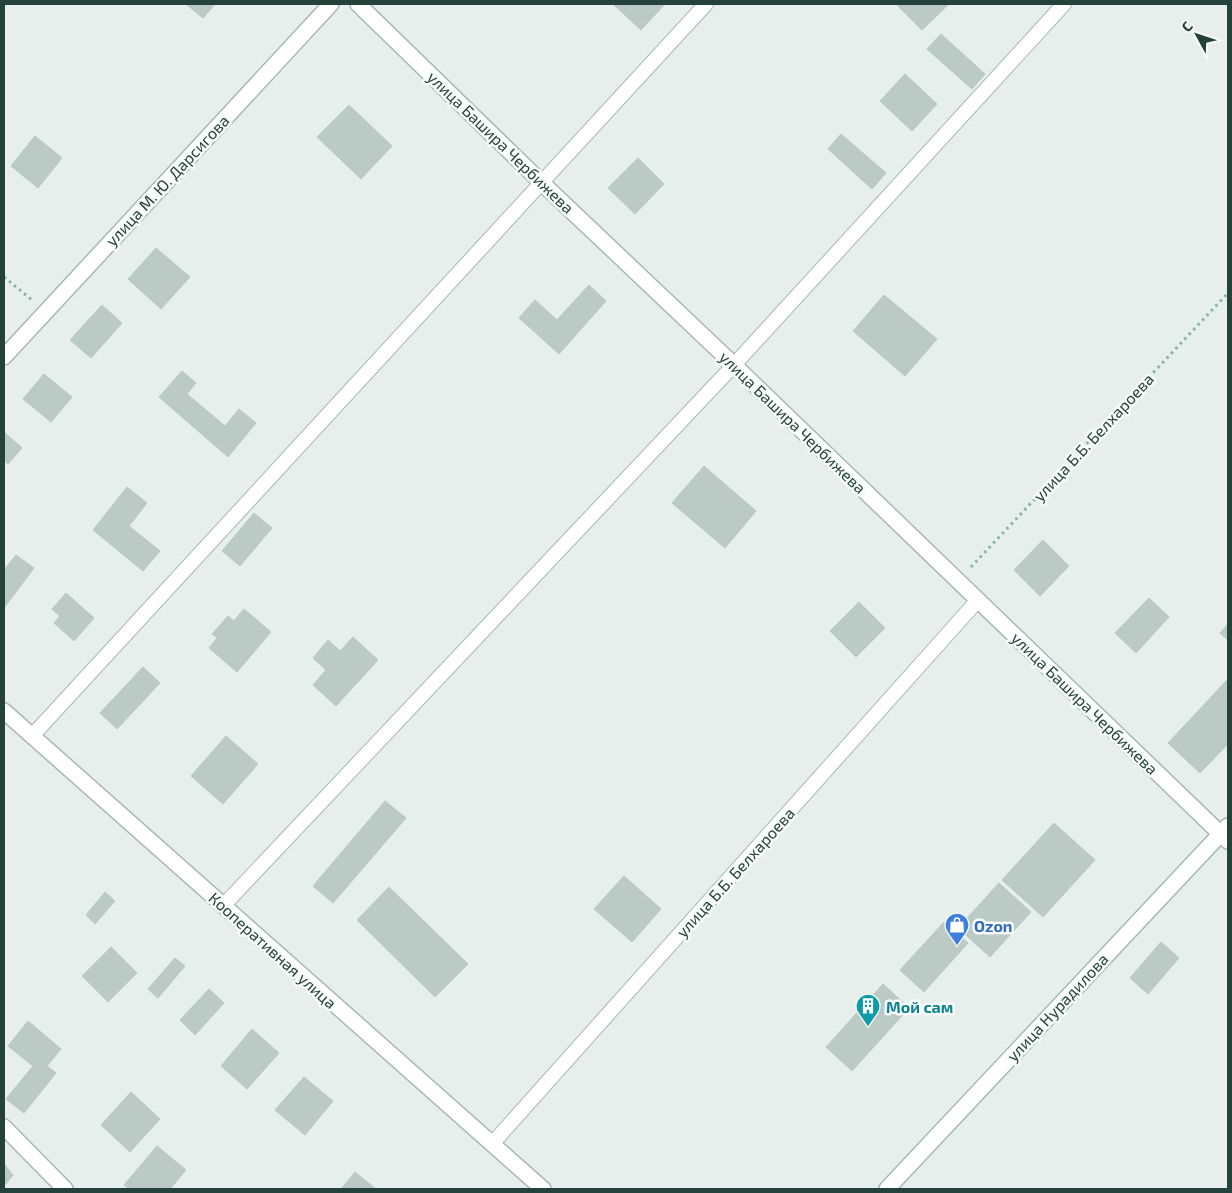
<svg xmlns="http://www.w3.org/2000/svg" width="1232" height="1193" font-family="'Exo 2',sans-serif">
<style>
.building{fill:#bbcac4;stroke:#b8c9c2}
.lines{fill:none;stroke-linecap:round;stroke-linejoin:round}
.lane-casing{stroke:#a8b8b2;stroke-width:16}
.street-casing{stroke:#a8b8b2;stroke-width:18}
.secondary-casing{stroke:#a4bbb3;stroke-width:18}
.path{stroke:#86b3a5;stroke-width:3;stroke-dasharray:2.5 4;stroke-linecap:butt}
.lane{stroke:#fff;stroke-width:14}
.street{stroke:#fff;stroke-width:15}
.secondary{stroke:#fff;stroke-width:15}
.labels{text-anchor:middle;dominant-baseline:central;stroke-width:5;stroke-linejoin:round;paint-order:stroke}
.street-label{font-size:16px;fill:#24423a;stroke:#f7fbf9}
.shop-label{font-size:16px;font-weight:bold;fill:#366cbe;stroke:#f7fbf9;text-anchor:start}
.culture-label{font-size:16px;font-weight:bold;fill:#0d838f;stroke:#f7fbf9;text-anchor:start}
</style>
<rect width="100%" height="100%" fill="#e6efeb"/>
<path class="building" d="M186 4H215L203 18Z
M613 4H665L641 30Z
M896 4H949L922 30Z
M941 34 985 74 972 89 927 49Z
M905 74 937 104 912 131 880 101Z
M349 105 392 146 361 179 317 137Z
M841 134 886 173 872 189 828 149Z
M35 136 62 158 38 188 11 166Z
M638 158 664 184 635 214 608 188Z
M156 248 190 277 161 309 128 279Z
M589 285 606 301 559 354 519 318 535 300 557 320Z
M884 295 937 339 905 376 853 331Z
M102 305 122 323 91 358 70 340Z
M182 371 196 383 187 394 225 426 239 409 256 423 228 457 159 397Z
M44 374 72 397 51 422 23 399Z
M4 432 22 448 8 464 4 460Z
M704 466 756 511 725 548 672 503Z
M127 487 147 503 129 526 160 551 143 571 93 530Z
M254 513 272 528 240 566 222 551Z
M1043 540 1069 566 1040 596 1014 570Z
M16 555 34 568 4 608V570Z
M66 593 94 618 74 641 54 623 60 616 52 609Z
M1149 598 1169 617 1136 653 1115 633Z
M859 602 885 628 856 657 830 631Z
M244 609 271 632 237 672 209 648 217 638 212 634 228 616 234 621Z
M1228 624V640L1220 633Z
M353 637 378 660 336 706 313 685 326 670 313 658 328 640 340 651Z
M143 667 160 683 117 729 100 713Z
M1228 679V744L1200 773 1168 743Z
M226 736 258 764 223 804 191 776Z
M385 801 406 818 333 903 313 886Z
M1054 823 1095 860 1043 917 1002 880Z
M624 876 661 909 632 942 594 909Z
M999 883 1031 912 990 957 958 928Z
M389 887 468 964 435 997 357 920Z
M105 892 115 901 95 924 86 915Z
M944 922 968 943 924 992 900 970Z
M1161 942 1179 958 1148 994 1130 978Z
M111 947 137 973 108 1002 82 976Z
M175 958 185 966 158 998 148 989Z
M883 984 909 1008 852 1071 826 1047Z
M209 989 224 1003 195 1035 180 1020Z
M28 1021 61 1049 47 1066 56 1073 24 1113 6 1099 33 1066 8 1046Z
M252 1029 279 1053 247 1089 221 1066Z
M304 1077 333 1101 305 1135 275 1110Z
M131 1092 160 1119 130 1152 101 1125Z
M157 1146 186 1170 170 1189H129L124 1185Z
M4 1164 13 1175 4 1186Z
M355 1172 376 1189H341Z"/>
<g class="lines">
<defs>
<path id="lane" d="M32 736 706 4
M223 906 734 365 1064 4
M492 1144 978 600"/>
<path id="street" d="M358 4 542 183 734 365 1228 841
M4 357 331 4
M4 711 543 1189
M4 1127 65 1189"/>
<path id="secondary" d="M887 1189 1228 826"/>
</defs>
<use href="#lane" class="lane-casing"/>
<use href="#street" class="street-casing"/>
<use href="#secondary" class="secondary-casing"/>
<path class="path" d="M4 277 32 300
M971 567 1228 293"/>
<use href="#lane" class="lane"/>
<use href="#street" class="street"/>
<use href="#secondary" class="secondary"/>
</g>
<defs>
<symbol id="shop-pin" viewBox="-11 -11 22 30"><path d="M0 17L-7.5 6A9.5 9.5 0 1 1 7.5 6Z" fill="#3f7fe0" stroke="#f7fbf9"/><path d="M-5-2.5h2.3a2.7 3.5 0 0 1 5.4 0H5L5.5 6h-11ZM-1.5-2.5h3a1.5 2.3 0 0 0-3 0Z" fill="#fff"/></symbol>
<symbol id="building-pin" viewBox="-11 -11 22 30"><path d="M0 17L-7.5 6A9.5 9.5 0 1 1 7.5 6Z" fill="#0f9aa8" stroke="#f7fbf9"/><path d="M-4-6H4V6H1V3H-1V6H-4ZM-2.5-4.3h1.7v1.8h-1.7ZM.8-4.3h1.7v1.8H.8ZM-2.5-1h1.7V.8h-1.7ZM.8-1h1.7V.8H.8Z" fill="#fff"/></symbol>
</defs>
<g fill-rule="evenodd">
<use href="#shop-pin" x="943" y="911" width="28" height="38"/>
<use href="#building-pin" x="854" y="992" width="28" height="38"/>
</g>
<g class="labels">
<g class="street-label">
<text transform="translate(501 142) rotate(44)">улица Башира Чербижева</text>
<text transform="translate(167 180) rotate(-47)">улица М. Ю. Дарсигова</text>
<text transform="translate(793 422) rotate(44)">улица Башира Чербижева</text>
<text transform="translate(1093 437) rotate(-47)">улица Б.Б. Белхароева</text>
<text transform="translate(1085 703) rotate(44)">улица Башира Чербижева</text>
<text transform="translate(735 872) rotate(-48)">улица Б.Б. Белхароева</text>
<text transform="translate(273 950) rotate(42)">Кооперативная улица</text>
<text transform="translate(1057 1007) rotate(-47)">улица Нурадилова</text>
</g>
<g class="shop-label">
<text x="974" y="925">Ozon</text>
</g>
<g class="culture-label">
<text x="886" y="1006">Мой сам</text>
</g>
</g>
<rect width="1232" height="1193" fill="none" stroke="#24423a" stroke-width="10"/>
<g transform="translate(1197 35) rotate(310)" stroke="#f7fbf9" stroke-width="4" paint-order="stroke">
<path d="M0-4L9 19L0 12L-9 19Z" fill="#24423a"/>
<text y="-8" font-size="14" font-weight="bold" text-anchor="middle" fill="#24423a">С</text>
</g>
</svg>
